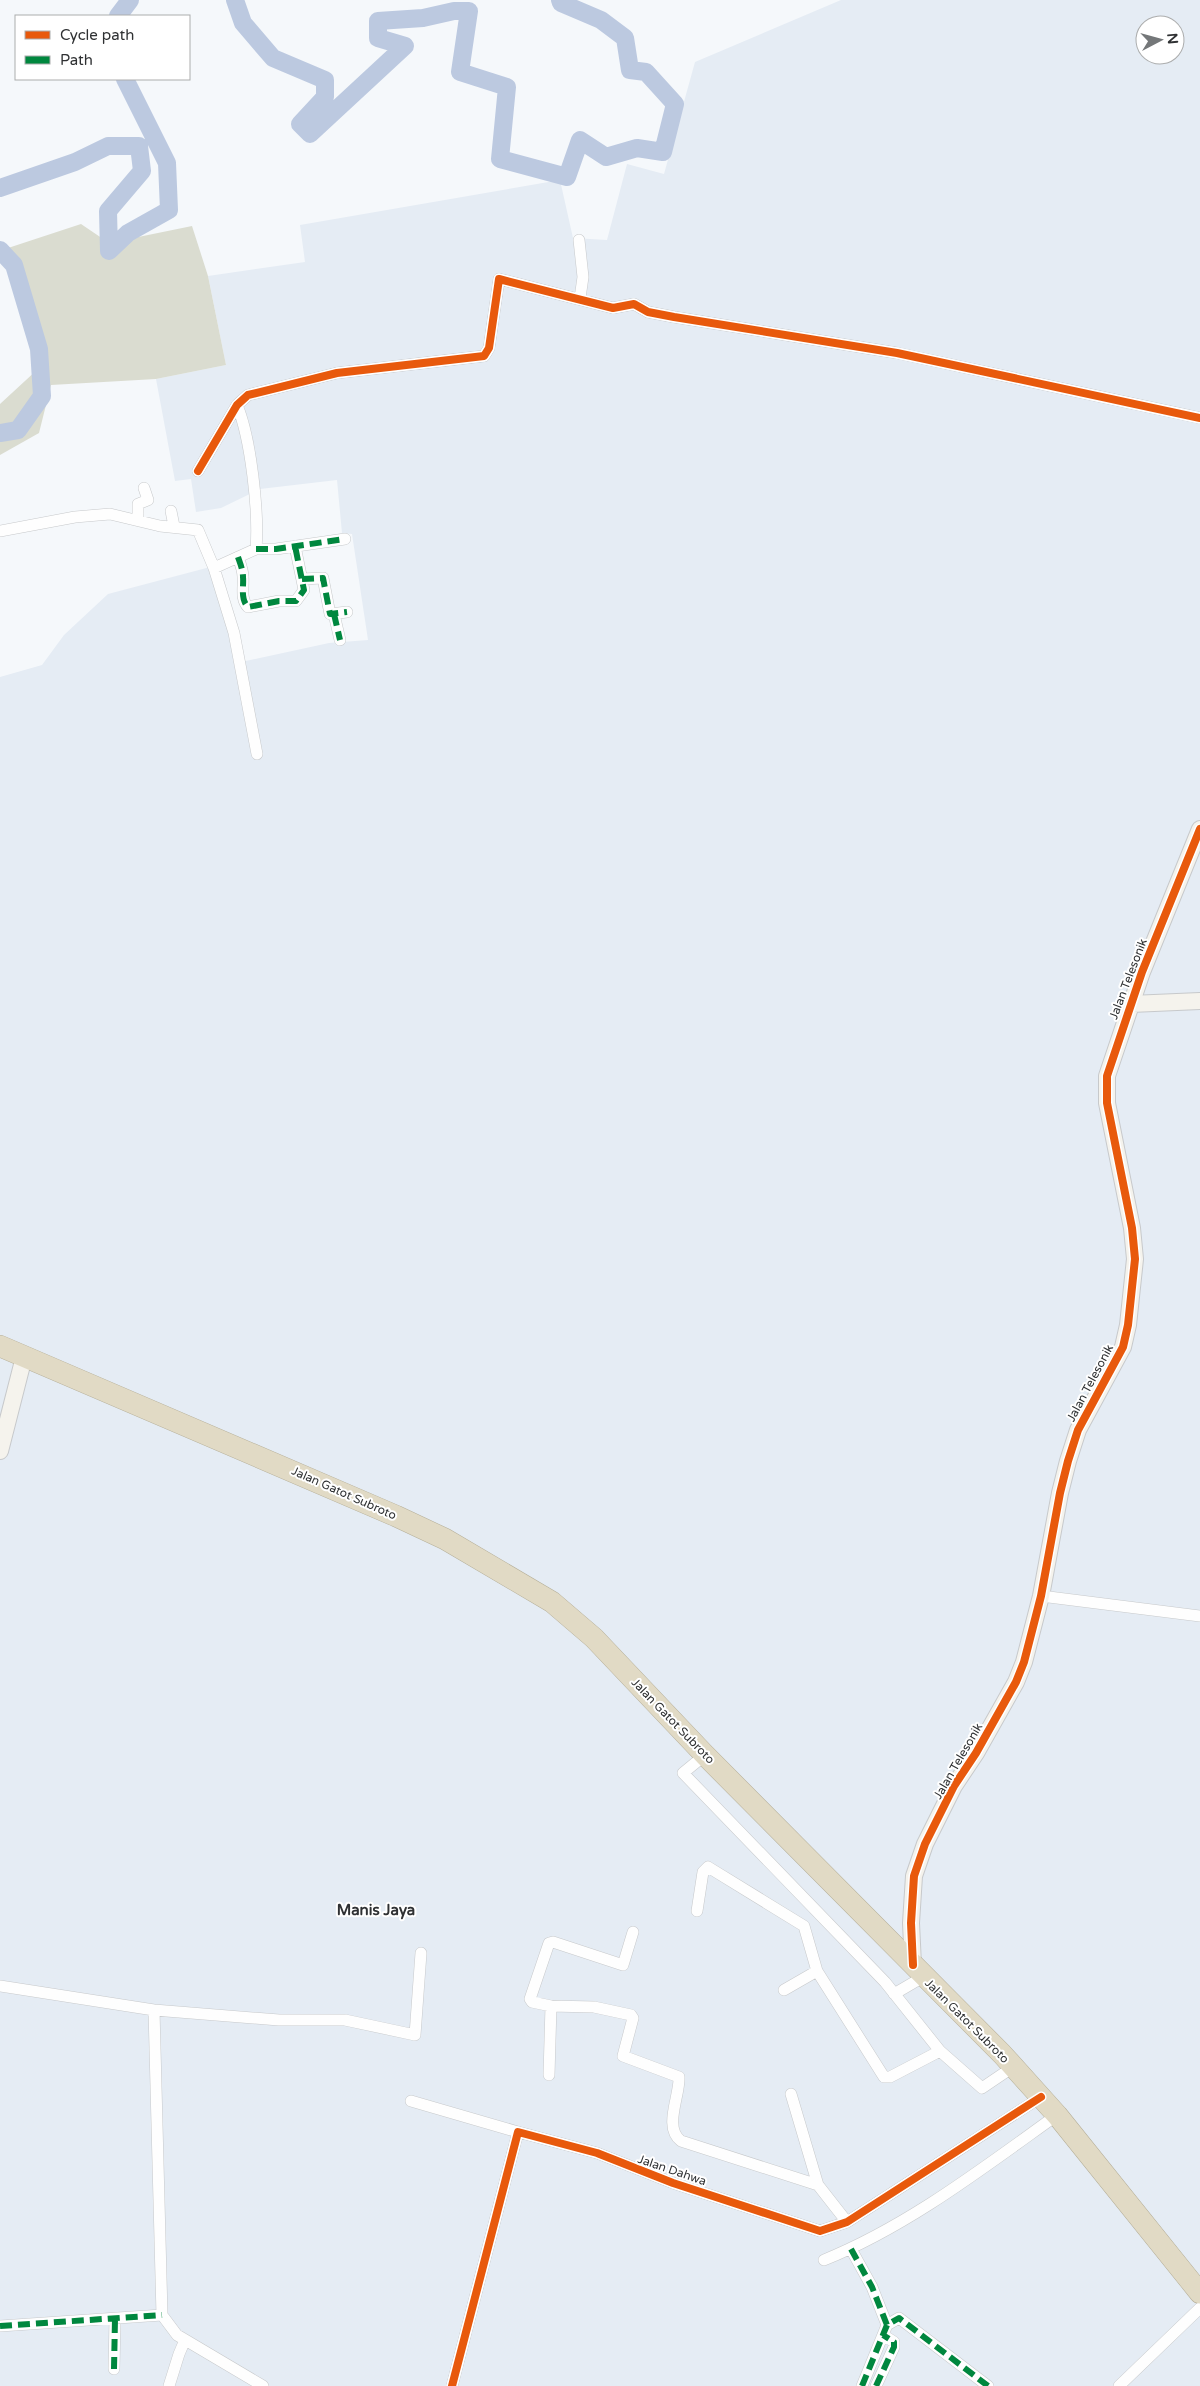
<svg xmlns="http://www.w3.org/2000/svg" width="1200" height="2386" font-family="'Varela Round',sans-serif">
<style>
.built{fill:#e5ecf4;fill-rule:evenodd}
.green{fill:#dadcd0}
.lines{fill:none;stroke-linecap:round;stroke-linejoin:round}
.river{stroke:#bcc9e0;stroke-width:18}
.street-casing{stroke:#c7c9cb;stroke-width:12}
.secondary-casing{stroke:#c7c9cb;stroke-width:18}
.highway-casing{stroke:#b5af99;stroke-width:22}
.street{stroke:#fefefe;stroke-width:11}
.secondary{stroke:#f5f3ed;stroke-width:16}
.highway{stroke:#e1dac5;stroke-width:21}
.quiet{stroke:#00873e;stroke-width:6;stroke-dasharray:12 6;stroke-linecap:butt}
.cycleway-casing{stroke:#fff;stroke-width:11}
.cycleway{stroke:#e8590c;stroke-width:8}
.labels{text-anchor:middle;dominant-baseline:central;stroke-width:4;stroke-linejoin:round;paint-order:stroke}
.street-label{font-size:12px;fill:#2f3133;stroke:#fff}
.quarter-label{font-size:15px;font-weight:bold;fill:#2f3133;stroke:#fff}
</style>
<rect width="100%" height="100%" fill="#f5f8fb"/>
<path class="built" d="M841 0H1200V2386H0V677L42 665 64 635 108 594 214 566 241 662 329 643 368 640 352 534 342 533 337 480 260 489 221 508 196 512 191 479 175 481 156 379 226 365 208 276 305 262 300 225 560 180 573 238 607 240 627 164 664 174 695 62ZM1145 25H1175V55H1145Z"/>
<path class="green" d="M81 224 109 243 192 226 208 276 226 365 156 379 51 385 39 433 0 455V404L38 369 5 249Z"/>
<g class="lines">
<path class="river" d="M235 0 243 23 273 58 325 80V97L300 124 310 134 405 46 378 38V21L423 18 454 11H469L460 72 507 87 500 159 567 177 580 140 606 157 637 148 663 152 675 104 646 72 630 70 625 38 601 20 561 3 560 0
M118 16 130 0
M0 188 75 162 108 146H139L142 171 108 211 109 251 128 233 169 210 167 163 125 79
M0 250 14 265 39 349 42 396 18 430 0 433"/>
<defs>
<path id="street" d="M579 240 583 277 580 298
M198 471 237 405 248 395 337 373 484 356 489 348 499 279 613 308 634 304 648 312 674 317 897 353 1200 418
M171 511 174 526
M138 519V504L148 500 144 488
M0 531 75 517 110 514 160 526 198 530 214 568 234 633 257 754
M256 549H276L345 539
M238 557C240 563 243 570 243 577 244 586 240 599 248 607L279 601H296L304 590 295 546
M214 568 256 549C259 512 251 439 237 405
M302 579 323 578 330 614 347 612
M334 614 340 640
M1041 1596 1200 1616
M705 1755 683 1773 885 1982 940 2051 982 2088 1013 2067
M697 1911 703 1872 708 1867 804 1926 817 1971 884 2077H890L940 2051
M0 1986 154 2010 279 2020H345L415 2035 421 1953
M784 1990 817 1971
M894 1994 923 1977
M551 2006 532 2002 530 1999 549 1943 553 1942 623 1965 633 1932
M154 2010 162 2315 177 2335 263 2386
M549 2075 551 2006 594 2007 631 2015 633 2018 623 2056 679 2077C680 2096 663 2127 681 2141L818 2185
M791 2094 818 2185 847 2222
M411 2101 518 2132
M851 2249 872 2287 887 2325
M824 2260C908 2226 983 2168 1057 2115
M0 2326 162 2315
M114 2369 115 2319
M169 2386 179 2354 185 2340
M452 2386 518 2132 597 2153 673 2183 820 2231 847 2222 1041 2097
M862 2386 887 2325 899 2318 988 2386
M876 2386 894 2347V2342L883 2335
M1119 2386 1200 2308"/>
<path id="secondary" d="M1131 1004 1200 1001
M0 1451 24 1357
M913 1965 911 1923 914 1876 925 1844 954 1786 976 1753 1016 1682 1024 1662 1041 1596 1060 1493 1068 1461 1078 1430 1123 1347 1128 1325 1135 1259 1132 1228 1107 1103V1076L1142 972 1200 829"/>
<path id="highway" d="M0 1346 396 1516 445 1539 552 1602 594 1638 705 1755 1002 2054 1057 2115 1200 2293"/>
</defs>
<use href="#street" class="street-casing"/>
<use href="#secondary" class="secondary-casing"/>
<use href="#highway" class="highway-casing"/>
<use href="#street" class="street"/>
<use href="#secondary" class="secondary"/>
<use href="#highway" class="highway"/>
<path class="quiet" d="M256 549H276L345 539
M238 557C240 563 243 570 243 577 244 586 240 599 248 607L279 601H296L304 590 295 546
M302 579 323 578 330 614 347 612
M334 614 340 640
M851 2249 872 2287 887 2325
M0 2326 162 2315
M114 2369 115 2319
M862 2386 887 2325 899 2318 988 2386
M876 2386 894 2347V2342L883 2335"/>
<defs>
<path id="cycleway" d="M198 471 237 405 248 395 337 373 484 356 489 348 499 279 613 308 634 304 648 312 674 317 897 353 1200 418
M913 1965 911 1923 914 1876 925 1844 954 1786 976 1753 1016 1682 1024 1662 1041 1596 1060 1493 1068 1461 1078 1430 1123 1347 1128 1325 1135 1259 1132 1228 1107 1103V1076L1142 972 1200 829
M452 2386 518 2132 597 2153 673 2183 820 2231 847 2222 1041 2097"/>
</defs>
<use href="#cycleway" class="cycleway-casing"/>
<use href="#cycleway" class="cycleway"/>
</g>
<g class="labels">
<g class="street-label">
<text transform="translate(1128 979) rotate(-69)">Jalan Telesonik</text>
<text transform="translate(1090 1383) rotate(-62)">Jalan Telesonik</text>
<text transform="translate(344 1493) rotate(24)">Jalan Gatot Subroto</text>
<text transform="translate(673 1721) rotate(46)">Jalan Gatot Subroto</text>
<text transform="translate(958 1761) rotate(-60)">Jalan Telesonik</text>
<text transform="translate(967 2021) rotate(45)">Jalan Gatot Subroto</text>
<text transform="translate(672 2170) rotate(19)">Jalan Dahwa</text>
</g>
<g class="quarter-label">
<text x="376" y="1910">Manis Jaya</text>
</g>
</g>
<rect x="15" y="15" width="175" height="65" fill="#ffffff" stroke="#acadad"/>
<rect x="25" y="31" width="25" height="8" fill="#e8590c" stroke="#acadad"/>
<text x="60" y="40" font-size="15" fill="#2f3133">Cycle path</text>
<rect x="25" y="56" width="25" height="8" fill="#00873e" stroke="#acadad"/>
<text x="60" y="65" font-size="15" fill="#2f3133">Path</text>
<g transform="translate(1160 40) rotate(84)"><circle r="24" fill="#ffffff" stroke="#acadad"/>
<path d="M0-4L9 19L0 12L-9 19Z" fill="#747779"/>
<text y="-8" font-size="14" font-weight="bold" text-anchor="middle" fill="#2f3133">N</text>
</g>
</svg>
